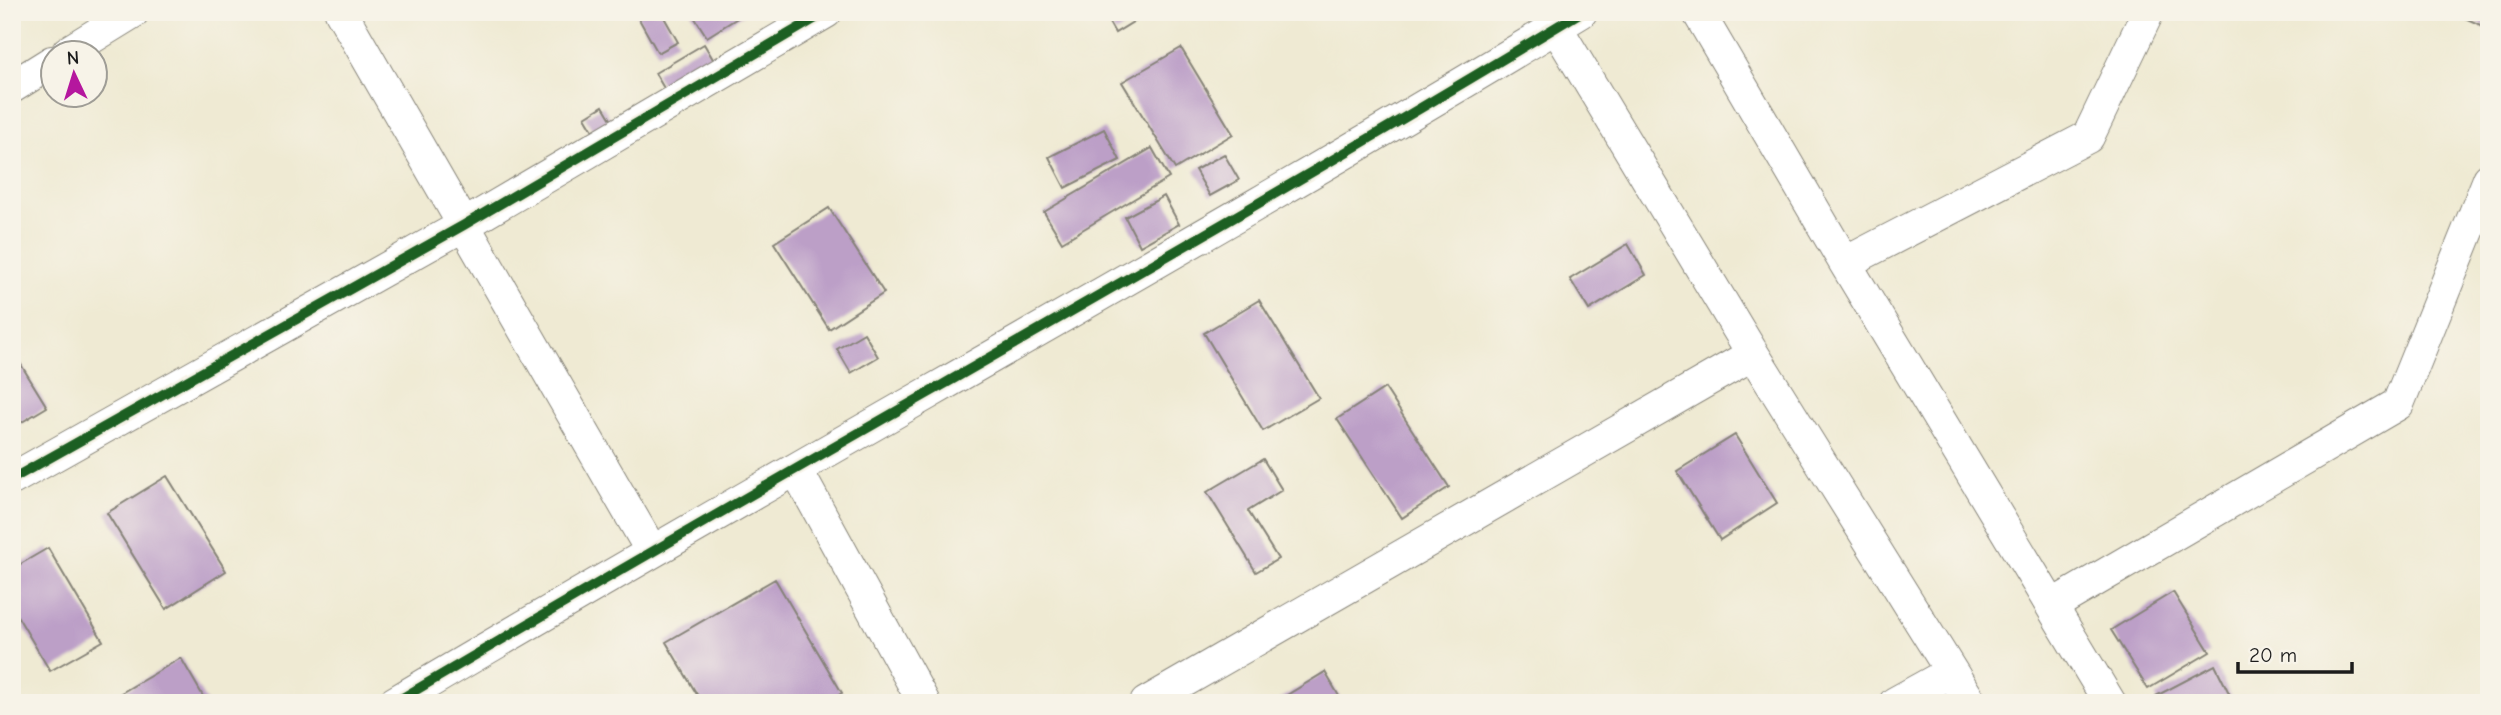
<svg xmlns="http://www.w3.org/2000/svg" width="2501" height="715" font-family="'Comic Neue',sans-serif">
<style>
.building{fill:#bc9fc7}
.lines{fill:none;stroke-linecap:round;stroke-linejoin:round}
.street-casing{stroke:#868378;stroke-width:34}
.street{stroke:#fff;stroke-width:32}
.cycleway-casing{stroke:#f7f3e8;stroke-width:15}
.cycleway{stroke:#1b5e20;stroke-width:10}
</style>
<rect width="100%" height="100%" fill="#f7f3e8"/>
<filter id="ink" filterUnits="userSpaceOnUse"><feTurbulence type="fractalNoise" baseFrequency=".0143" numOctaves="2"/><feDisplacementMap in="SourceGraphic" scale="14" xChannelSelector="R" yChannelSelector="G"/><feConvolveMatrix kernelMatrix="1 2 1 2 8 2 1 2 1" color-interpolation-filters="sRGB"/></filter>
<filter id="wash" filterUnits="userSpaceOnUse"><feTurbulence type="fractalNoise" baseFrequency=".00686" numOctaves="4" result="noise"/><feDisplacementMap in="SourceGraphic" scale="28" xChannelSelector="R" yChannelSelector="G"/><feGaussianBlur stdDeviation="1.57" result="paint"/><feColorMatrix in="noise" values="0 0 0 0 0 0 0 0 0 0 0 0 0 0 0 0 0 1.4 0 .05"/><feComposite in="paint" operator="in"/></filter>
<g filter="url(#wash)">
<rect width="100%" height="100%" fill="#efead3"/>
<g id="blocks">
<path class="building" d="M635 12H661L678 42 658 53Z
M691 12H747L707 37Z
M1103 12H1149L1115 33Z
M2452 12H2489V29Z
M704 44 717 66 668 95 655 73Z
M1181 48 1233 134 1175 169 1122 82Z
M603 106 615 126 597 137 585 117Z
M1104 129 1120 160 1065 188 1049 157Z
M1152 148 1169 178 1062 242 1044 212Z
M1224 154 1239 180 1210 196 1195 170Z
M1164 196 1179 224 1140 246 1125 217Z
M829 208 884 293 829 329 774 243Z
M1628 244 1646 275 1589 310 1570 279Z
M1259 300 1319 398 1263 431 1204 333Z
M864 333 878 357 851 373 837 349Z
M12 350 47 407 12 428Z
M1385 388 1449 487 1402 518 1337 419Z
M1735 435 1777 503 1720 540 1677 471Z
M1263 459 1282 490 1248 511 1278 559 1256 572 1207 492Z
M167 476 226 571 166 609 107 513Z
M48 548 103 641 50 671 12 607V569Z
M775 579 842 693 825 703H702L666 642Z
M2173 592 2210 652 2148 689 2111 630Z
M181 658 207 703H104Z
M2215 665 2234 703H2159L2156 696Z
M1325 672 1343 703H1274Z"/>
</g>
</g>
<g filter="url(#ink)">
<use href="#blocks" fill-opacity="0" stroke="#868378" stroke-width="2"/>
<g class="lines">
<defs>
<path id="street" d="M341 12 651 550
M1547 12 1753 354 1971 703
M1698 12 1845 263 2110 703
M68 52 133 12
M12 87 52 62
M1845 263 2088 137 2148 12
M797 471 924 703
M12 479 464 225 826 12
M2053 605 2398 404 2489 179
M394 703C787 469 1189 250 1581 12
M1146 703 1753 354
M1895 703 1951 672"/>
</defs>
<use href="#street" class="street-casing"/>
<use href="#street" class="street"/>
<defs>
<path id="cycleway" d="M12 479 464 225 826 12
M394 703C787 469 1189 250 1581 12"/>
</defs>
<use href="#cycleway" class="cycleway-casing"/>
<use href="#cycleway" class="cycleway"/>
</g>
</g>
<rect width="2501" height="715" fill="none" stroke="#f7f3e8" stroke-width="42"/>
<g transform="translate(74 74) rotate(356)"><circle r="33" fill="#f7f3e8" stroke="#9f9d96" stroke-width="2"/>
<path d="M0-5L12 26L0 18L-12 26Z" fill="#b5179e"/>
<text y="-10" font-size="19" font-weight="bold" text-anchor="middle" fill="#1c1c1c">N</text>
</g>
<path d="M2238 662v10h114v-10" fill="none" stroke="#1c1c1c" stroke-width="3.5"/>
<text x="2249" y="662" font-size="21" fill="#1c1c1c" stroke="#f7f3e8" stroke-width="5" paint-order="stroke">20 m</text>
</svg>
